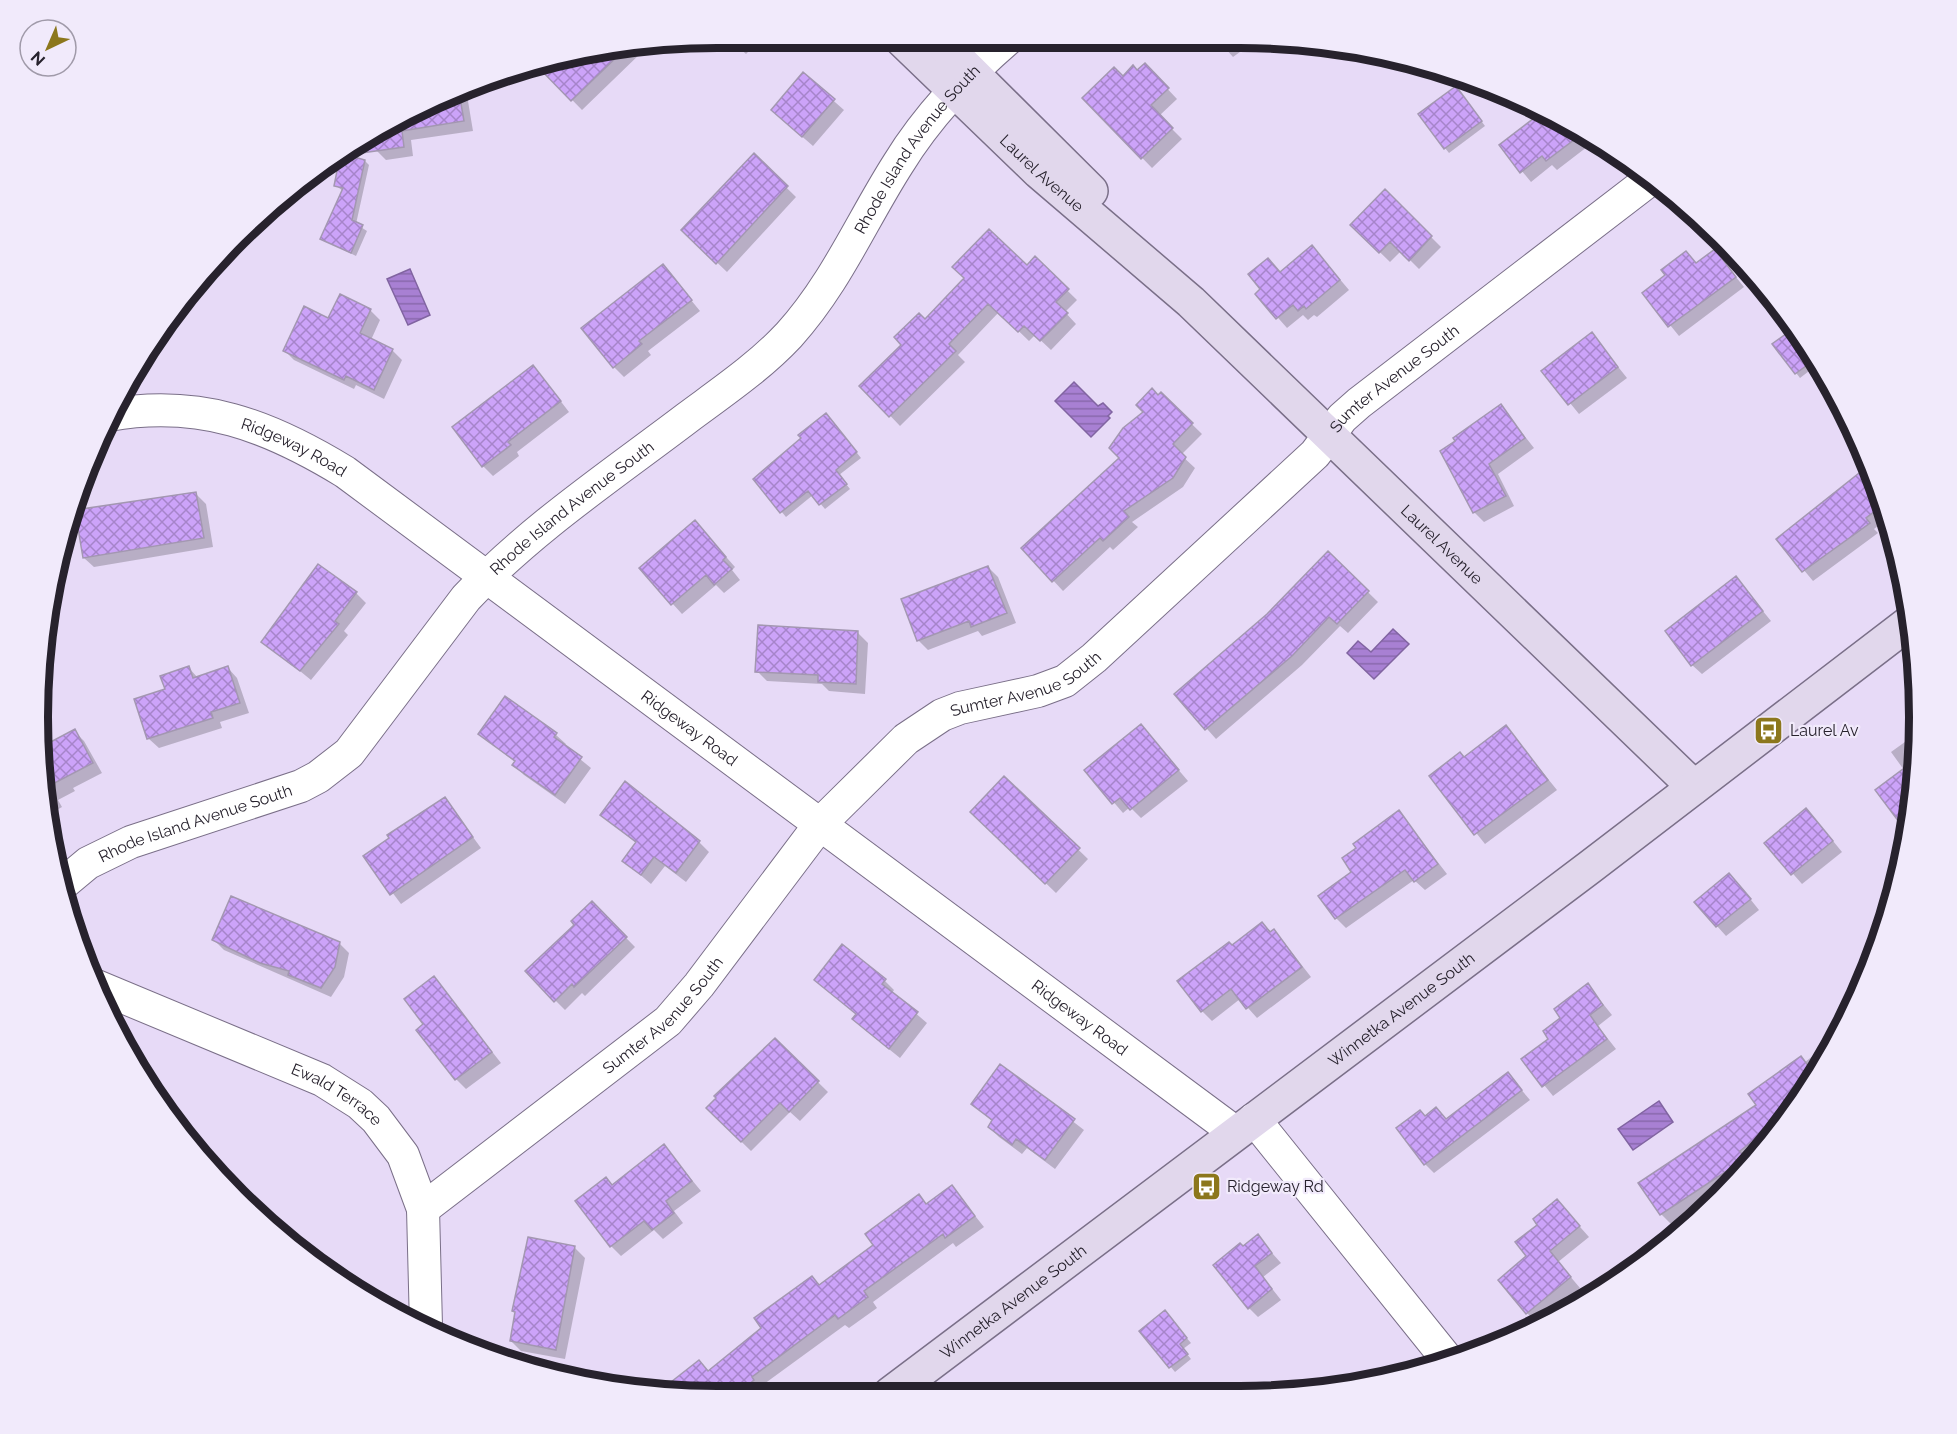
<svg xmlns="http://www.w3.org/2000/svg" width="1957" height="1434" font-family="Raleway,sans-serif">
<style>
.water{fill:url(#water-rules);stroke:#8164a1;stroke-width:1.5}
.shadow{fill:#0003}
.building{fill:url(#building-cross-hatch);stroke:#a397b1;stroke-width:1.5}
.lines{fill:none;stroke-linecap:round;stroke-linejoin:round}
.street-casing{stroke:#7a6f88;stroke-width:34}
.secondary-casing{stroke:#7a6f88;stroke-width:36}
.street{stroke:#fff;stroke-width:32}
.secondary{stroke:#e1d7ec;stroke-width:33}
.labels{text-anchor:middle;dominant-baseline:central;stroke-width:4.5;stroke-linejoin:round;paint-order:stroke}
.street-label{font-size:16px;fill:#27222d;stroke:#f1eafb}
.poi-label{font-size:16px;fill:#27222d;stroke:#f1eafb;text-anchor:start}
.rim{fill:none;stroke:#27222d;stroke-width:8}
</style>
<defs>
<pattern id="water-rules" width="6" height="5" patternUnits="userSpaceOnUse" patternTransform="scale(1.5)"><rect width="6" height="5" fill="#a880d3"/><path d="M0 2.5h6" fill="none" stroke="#8968ac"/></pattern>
<pattern id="building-cross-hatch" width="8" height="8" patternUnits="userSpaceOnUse" patternTransform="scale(1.5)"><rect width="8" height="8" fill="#cca3f9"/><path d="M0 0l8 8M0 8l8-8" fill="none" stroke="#a684ca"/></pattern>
</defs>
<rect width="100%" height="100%" fill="#e7daf7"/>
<path class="water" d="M410 269 430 315 408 325 387 279Z
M1074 382 1098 406 1103 403 1112 412 1108 416 1110 418 1091 437 1055 401Z
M1393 629 1409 644 1374 679 1347 653 1358 641 1371 652Z
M1659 1101 1673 1122 1633 1150 1618 1129Z"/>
<path class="shadow" d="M728 38H762L746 54Z
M1217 39H1258L1233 57Z
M640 48 643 51 582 110 536 63Z
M1145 65 1177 99 1159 116 1182 139 1152 168 1084 98 1138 72Z
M803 74 844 110 813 146 783 120Z
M466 89 473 131 411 140 413 156 386 160 376 150 373 133 417 107Z
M1460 92 1485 126 1449 153 1445 148Z
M1544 112 1596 140 1557 170 1552 165 1531 182 1501 146Z
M754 156 796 197 727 272 683 230Z
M365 161 369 165 356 224 367 231 356 256 322 239 343 191 335 185Z
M1385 191 1441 247 1419 269 1401 251 1390 262 1352 225Z
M1715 251 1744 287 1679 336 1644 293 1667 276 1686 253 1697 264Z
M1321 257 1349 290 1317 317 1314 315 1308 320 1303 315 1287 328 1257 294 1281 274Z
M1035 259 1077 300 1065 312 1076 324 1051 350 1035 335 1029 341 999 312 958 355 965 362 900 426 862 386 925 321 1027 267Z
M663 266 700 311 648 351 651 355 624 377 614 367Z
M370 310 380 320 371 340 392 350 402 360 384 399 356 385 354 389 294 360 284 350 329 320Z
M1795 329 1817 365 1800 378 1774 344Z
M1592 334 1627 378 1579 414 1544 371Z
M542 377 569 412 517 452 519 456 493 476 483 466Z
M1161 394 1202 434 1181 455 1195 468 1183 487 1132 522 1138 527 1113 550 1110 547 1063 591 1023 548 1121 458 1145 413Z
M1501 406 1534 448 1498 474 1514 506 1484 522 1474 512Z
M830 419 861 458 839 475 850 489 825 509 813 495 786 517 755 480Z
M1868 467 1888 518 1874 529 1878 533 1813 581 1778 539Z
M196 494 206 504 213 547 94 567 84 558 77 511Z
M704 532 735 567 732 570 740 580 724 593 716 585 682 614 641 569Z
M1328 553 1378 602 1348 633 1340 626 1302 665 1216 739 1176 694 1268 615Z
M988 567 998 577 1016 623 982 636 978 631 928 650 918 640Z
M1736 578 1771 621 1702 674 1692 665Z
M356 593 366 603 344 631 348 635 311 680 263 641Z
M858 633 868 643 865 694 829 691 822 684 767 681 757 671Z
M189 668 198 678 228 668 237 678 249 713 220 722 222 728 159 748 149 739 136 700 167 690Z
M1141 726 1188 781 1141 818 1130 807 1123 813 1086 770Z
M1506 727 1557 790 1485 844 1431 776 1464 759Z
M74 731 84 741 102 773 73 788 75 791 58 800 62 807 46 816 43 805V747Z
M480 734 556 735 566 744 564 746 591 768 565 804 524 775 514 765 516 763Z
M1916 734 1914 805 1908 829 1877 790 1904 770 1891 752Z
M1004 778 1088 859 1056 893 972 812Z
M445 799 481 848 401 904 365 856Z
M1399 812 1447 874 1425 890 1414 880 1346 928 1336 918 1353 872Z
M602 814 699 842 709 852 686 882 665 866 651 884 624 861 637 844Z
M1816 820 1842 852 1802 884 1766 843Z
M1739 885 1759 910 1726 936 1717 926Z
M592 903 635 947 585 996 582 993 565 1010 555 1000 576 925Z
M1262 924 1283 941 1311 977 1257 1018 1240 999 1212 1021 1202 1011 1232 946Z
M214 940 339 943 349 953 344 977 331 997 224 950Z
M434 978 501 1063 466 1089 456 1079 425 1025Z
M816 980 885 981 894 990 892 993 927 1023 900 1058 864 1029 854 1019 857 1015Z
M1588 985 1612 1015 1598 1026 1616 1049 1553 1096 1523 1059 1550 1039 1562 1018Z
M775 1040 828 1092 800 1121 790 1112 751 1151 708 1109Z
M1831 1042 1834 1045 1829 1056 1759 1153 1748 1161 1751 1165 1730 1185 1671 1224 1661 1214 1758 1106 1805 1062Z
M1001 1066 1084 1130 1055 1169 1027 1148 1022 1154 999 1137 989 1127 993 1122 973 1104Z
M1508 1074 1530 1100 1434 1173 1425 1164 1426 1117 1436 1109 1447 1120Z
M664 1146 701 1191 674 1211 683 1223 663 1239 654 1230 621 1256 611 1246 613 1186Z
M952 1187 984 1227 956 1247 953 1243 873 1302 877 1308 849 1328 845 1325 760 1387 763 1391 759 1394 659 1393 699 1362 709 1371 875 1245 919 1196 927 1205Z
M1557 1201 1589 1237 1558 1262 1580 1288 1537 1323 1527 1313 1539 1225Z
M1257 1236 1281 1263 1263 1277 1281 1300 1258 1317 1249 1308 1243 1248Z
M529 1239 575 1248 585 1258 565 1359 521 1351 511 1341Z
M1169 1317 1191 1343 1183 1349 1191 1359 1175 1372 1141 1331Z
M1150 1383 1158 1392H1138Z"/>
<path class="building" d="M624 50 571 101 534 63 541 61Z
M1145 63 1169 88 1151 105 1173 128 1141 159 1082 98 1114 67 1123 76 1133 65 1137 70Z
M803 72 835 99 802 137 771 110Z
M1456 86 1482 121 1444 149 1418 114Z
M459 92 464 121 402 131 404 147 347 155 365 160 352 220 363 225 351 253 320 239 343 188 334 186 340 156 334 157 417 107Z
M1542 112 1583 133 1546 161 1542 156 1520 173 1499 145Z
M754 153 788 186 716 264 681 230Z
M1385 189 1432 236 1409 261 1390 242 1379 253 1350 225Z
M989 229 1027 265 1035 256 1069 289 1056 302 1068 313 1040 341 1024 326 1018 332 988 304 949 344 956 351 889 417 859 386 901 345 894 337 919 313 925 319 964 278 952 267Z
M1312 245 1340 280 1306 309 1304 306 1298 311 1293 305 1276 319 1255 294 1260 289 1248 274 1268 258 1280 272Z
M1715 249 1736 277 1668 327 1642 293 1665 275 1661 270 1686 251 1696 263Z
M663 264 692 300 639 341 642 344 613 368 581 328Z
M340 294 371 309 360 333 393 349 374 390 346 376 344 380 283 351 304 306 328 318Z
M1794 328 1814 360 1795 374 1772 344Z
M1592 332 1618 367 1568 405 1541 371Z
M533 365 561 401 508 442 511 445 482 467 452 427Z
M1152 388 1158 395 1161 392 1193 423 1173 444 1186 457 1173 478 1124 511 1129 517 1103 541 1100 538 1052 582 1021 548 1119 458 1109 448 1123 428 1143 412 1136 405Z
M1501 404 1525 438 1489 464 1506 496 1473 513 1440 451 1455 441 1453 438Z
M826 413 857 452 836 470 847 484 819 505 808 491 780 513 753 479 801 438 798 435Z
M1868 466 1883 505 1866 518 1870 523 1802 572 1776 539Z
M196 492 204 538 83 558 75 510Z
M695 520 726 557 723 560 732 569 714 585 706 575 671 605 639 568Z
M1328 551 1369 591 1337 624 1329 617 1292 656 1205 730 1174 694 1267 614Z
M318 564 357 592 335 621 339 624 300 671 261 642Z
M988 566 1007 613 971 627 969 621 917 641 901 599Z
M1736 576 1763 611 1691 666 1665 631Z
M758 625 858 631 856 684 818 682V675L755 672Z
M189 666 193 678 228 666 240 703 211 712 213 718 147 739 134 699 165 689 160 676Z
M505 696 557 733 554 737 582 757 555 795 512 765 515 761 478 734Z
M1141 724 1179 770 1130 810 1120 798 1112 804 1084 770Z
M1506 725 1548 780 1474 835 1429 776 1460 752 1464 757Z
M75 729 93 763 43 789V746Z
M1915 760 1912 813 1899 822 1875 790Z
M1004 776 1080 848 1045 884 970 812Z
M625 781 700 841 676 873 654 857 641 875 622 861 636 842 600 815Z
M445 797 473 837 390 895 363 856 389 838 387 835Z
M1806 808 1833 841 1791 875 1764 843Z
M1399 810 1438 864 1414 882 1405 870 1335 919 1318 896 1351 872 1342 858 1356 848 1353 844Z
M1729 873 1751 899 1716 927 1694 902Z
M231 896 340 942 335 967 321 988 288 975 289 971 260 963 212 940Z
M592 901 627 937 574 987 572 984 554 1002 525 971 574 925 571 921Z
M1262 922 1270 932 1274 929 1302 967 1246 1009 1231 989 1201 1012 1177 981 1229 942 1232 945Z
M842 944 886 979 882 984 918 1012 889 1049 852 1019 856 1014 814 980Z
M434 976 492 1052 455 1080 416 1030 423 1024 404 999Z
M1588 983 1603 1005 1590 1015 1607 1039 1542 1087 1521 1059 1548 1039 1543 1031 1560 1018 1554 1009Z
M775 1038 819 1081 789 1112 780 1103 741 1142 706 1108 716 1098 714 1096Z
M1801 1056 1815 1075 1785 1118 1740 1151 1745 1159 1660 1215 1638 1183 1756 1105 1748 1094Z
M1000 1064 1075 1119 1045 1160 1016 1139 1012 1145 988 1127 992 1120 971 1104Z
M1508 1072 1522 1090 1424 1165 1396 1128 1420 1110 1425 1116 1436 1107 1446 1119Z
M664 1144 692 1181 666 1201 674 1213 652 1230 644 1221 610 1247 575 1201 606 1177 612 1185Z
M952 1185 975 1216 945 1238 943 1234 864 1291 868 1297 838 1319 835 1315 752 1377 754 1380 736 1395 657 1393 699 1360 708 1371 761 1328 754 1318 812 1276 819 1285 873 1245 865 1234 919 1194 926 1204Z
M1557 1199 1580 1226 1550 1251 1571 1277 1526 1314 1498 1280 1526 1256 1515 1242 1537 1225 1533 1219Z
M1258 1234 1272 1253 1255 1266 1272 1289 1248 1309 1213 1265 1240 1243 1243 1246Z
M528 1237 575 1246 556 1350 510 1341 515 1312 512 1311Z
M1165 1310 1187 1338 1180 1344 1188 1354 1169 1368 1139 1331Z"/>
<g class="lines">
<defs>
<g id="street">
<path id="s1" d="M109 415C200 399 268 425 345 472L1236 1133"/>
<path id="s2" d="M64 883 88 863 131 842 301 786 318 777 349 753 466 598C531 529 612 475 687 418 722 392 759 367 789 335 836 283 861 222 898 164 926 118 968 73 1009 38"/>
<path id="s3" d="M94 985 322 1080 360 1104 376 1119 403 1155 423 1209 426 1326"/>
<path d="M1254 1119 1447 1359"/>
<path id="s4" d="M423 1209 668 1021 699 985 821 823 906 739 942 715 960 708 1038 691 1065 681 1094 658 1315 454 1342 418 1359 403 1652 178"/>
</g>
<g id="secondary">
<path id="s5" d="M900 38 1039 172 1191 302 1694 787"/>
<path d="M937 38 1091 191"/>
<path id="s6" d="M890 1394 1590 867 1910 622"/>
</g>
</defs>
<use href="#street" class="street-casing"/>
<use href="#secondary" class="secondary-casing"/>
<use href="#street" class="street"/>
<use href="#secondary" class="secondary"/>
</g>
<defs>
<symbol id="bus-square" viewBox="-11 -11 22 22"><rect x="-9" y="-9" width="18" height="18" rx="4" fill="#8c771c" stroke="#f1eafb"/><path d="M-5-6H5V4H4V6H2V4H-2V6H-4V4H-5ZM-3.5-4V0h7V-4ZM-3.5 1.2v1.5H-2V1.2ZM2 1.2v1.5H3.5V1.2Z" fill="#fff"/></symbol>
</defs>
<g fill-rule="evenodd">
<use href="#bus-square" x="1752" y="714" width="33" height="33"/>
<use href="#bus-square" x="1190" y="1170" width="33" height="33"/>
</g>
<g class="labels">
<g class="street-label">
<text stroke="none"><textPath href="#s2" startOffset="1154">Rhode Island Avenue South</textPath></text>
<text stroke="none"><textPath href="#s5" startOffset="196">Laurel Avenue</textPath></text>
<text stroke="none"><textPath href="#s4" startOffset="1298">Sumter Avenue South</textPath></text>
<text stroke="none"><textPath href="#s1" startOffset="192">Ridgeway Road</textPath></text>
<text stroke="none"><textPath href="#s2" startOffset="650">Rhode Island Avenue South</textPath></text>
<text stroke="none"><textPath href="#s5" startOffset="742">Laurel Avenue</textPath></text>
<text stroke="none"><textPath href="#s4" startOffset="812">Sumter Avenue South</textPath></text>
<text stroke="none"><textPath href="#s1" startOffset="678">Ridgeway Road</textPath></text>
<text stroke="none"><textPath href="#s2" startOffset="146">Rhode Island Avenue South</textPath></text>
<text stroke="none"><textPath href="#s6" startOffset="640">Winnetka Avenue South</textPath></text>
<text stroke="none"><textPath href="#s4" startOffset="309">Sumter Avenue South</textPath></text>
<text stroke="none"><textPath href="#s1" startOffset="1164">Ridgeway Road</textPath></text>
<text stroke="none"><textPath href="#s3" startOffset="267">Ewald Terrace</textPath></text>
<text stroke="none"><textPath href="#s6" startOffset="154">Winnetka Avenue South</textPath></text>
</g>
<g class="poi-label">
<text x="1790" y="730">Laurel Av</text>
<text x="1227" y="1186">Ridgeway Rd</text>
</g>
</g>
<path d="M0 0H1957V1434H0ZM717 48H1240A669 669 0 0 1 1909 717V717A669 669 0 0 1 1240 1386H717A669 669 0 0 1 48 717V717A669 669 0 0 1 717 48Z" fill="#f1eafb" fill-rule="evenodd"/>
<path class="rim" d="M717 48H1240A669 669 0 0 1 1909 717V717A669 669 0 0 1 1240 1386H717A669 669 0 0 1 48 717V717A669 669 0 0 1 717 48Z"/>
<g transform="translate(48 48) rotate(224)"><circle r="28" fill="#f1eafb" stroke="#a09aa9" stroke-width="1.5"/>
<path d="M0-4.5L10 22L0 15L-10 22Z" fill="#8c771c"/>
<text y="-9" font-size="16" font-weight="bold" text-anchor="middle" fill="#27222d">N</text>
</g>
</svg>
